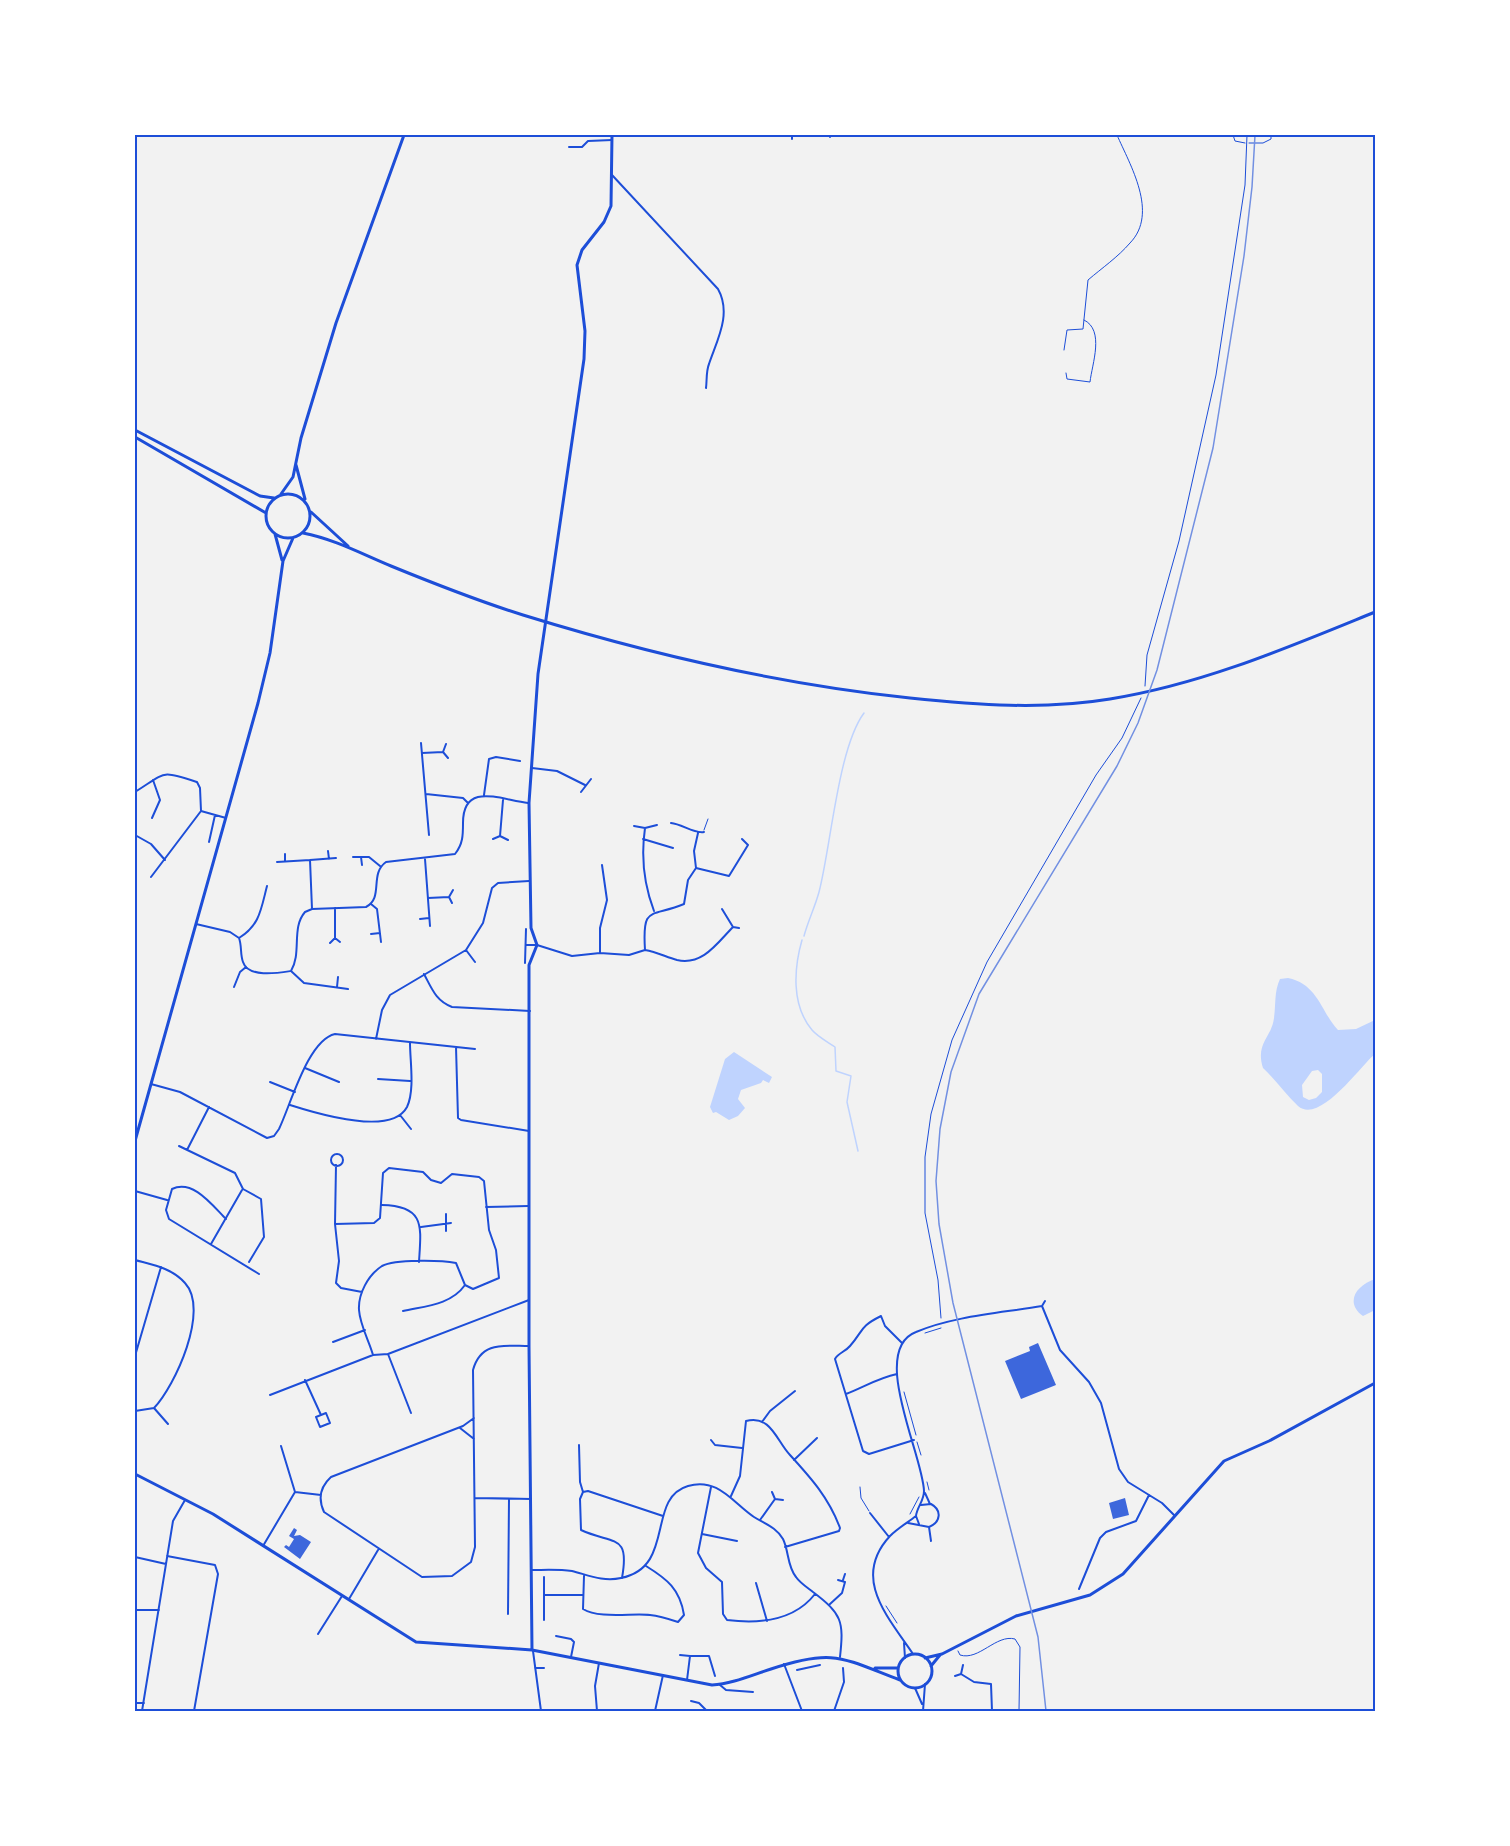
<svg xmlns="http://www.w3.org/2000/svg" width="1510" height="1846" font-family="Cabin,sans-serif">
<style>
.water{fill:#bfd3fe;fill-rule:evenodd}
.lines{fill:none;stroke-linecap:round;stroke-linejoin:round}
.stream{stroke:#bfd3fe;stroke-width:1.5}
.building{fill:#3d67dc}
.path{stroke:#1d4ed8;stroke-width:1}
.service{stroke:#1d4ed8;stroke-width:1}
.minor{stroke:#1d4ed8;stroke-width:2}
.secondary{stroke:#1d4ed8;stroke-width:3}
.primary{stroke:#1d4ed8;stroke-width:3}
.rail{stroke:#7290e2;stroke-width:1.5}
.neatline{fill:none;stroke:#1d4ed8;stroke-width:2}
</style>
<rect width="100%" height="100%" fill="#f2f2f2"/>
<path class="water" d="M1288 978C1318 984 1321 1012 1338 1030L1356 1029 1375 1020V1054C1361 1065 1320 1125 1298 1106 1286 1095 1276 1080 1263 1068 1255 1043 1272 1037 1274 1018 1276 1004 1274 992 1280 979ZM1318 1070 1322 1074V1092L1316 1098 1309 1100 1303 1097 1302 1085 1312 1071Z
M734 1052 772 1077 769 1083 763 1080 761 1083 741 1090 738 1099 745 1108 738 1116 729 1120 716 1112 713 1113 710 1107 725 1059Z
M1375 1279V1310L1363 1316C1344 1302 1357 1285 1375 1279Z"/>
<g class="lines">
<path class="stream" d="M804 936C808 921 815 907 819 892 831 846 838 748 864 713
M802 940C794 968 791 1005 812 1030 818 1037 828 1042 835 1047L836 1071 851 1076 847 1102 858 1151"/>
</g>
<path class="building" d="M1038 1343 1056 1385 1021 1399 1005 1361 1030 1351 1029 1347Z
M1125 1498 1129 1515 1113 1519 1109 1503Z
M294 1528 297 1530 294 1536 300 1535 311 1542 300 1559 284 1547 286 1545 289 1547 294 1539 289 1536Z"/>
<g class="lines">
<path class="path" d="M1233 135 1235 141 1245 143
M1249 143H1263L1271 139V135
M1145 686 1147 655 1179 541 1216 375 1245 185 1247 135
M941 1318 938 1280 925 1213V1157L931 1114 952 1040 987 962 1096 775 1122 738 1141 698
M925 1333 941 1328
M904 1392 916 1435
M917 1442 921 1455
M927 1482 929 1490
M910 1514 919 1497
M886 1606 897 1623
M958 1651 960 1655C979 1661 996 1634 1015 1639L1020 1647 1019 1711"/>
<path class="service" d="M1064 350 1067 330 1083 329 1088 280C1102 268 1118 257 1130 243 1159 213 1130 165 1117 135
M1066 373 1067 379 1090 382C1092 364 1105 330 1084 320
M704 830 708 819
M860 1487 861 1498 869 1511"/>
<path class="minor" d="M792 135V139
M830 135V137
M569 147H582L588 141 612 140
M612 175 718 289C732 314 717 340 709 364 706 371 707 381 706 388
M421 743 429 835
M446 744 443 752 448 758
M422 753 443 752
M532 768 557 771 585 785
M135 792C167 772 160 770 197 782L200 788 201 811 226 818
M581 792 591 779
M426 794 463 798 467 802
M484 795 489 759 496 757 520 761
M503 800 500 836 508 840
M152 818 160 800 153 780
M671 823C682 824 694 834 704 832
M634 826 645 828 657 825
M645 828C641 856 644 885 654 911
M135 835 151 844 165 860
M493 839 500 836
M643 839 673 848
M209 842 215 815
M328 851 329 859
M285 854V861
M353 857H369L380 866
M361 857 362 865
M425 859 430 926
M277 862 310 860
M696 868 729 876 748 845 742 839
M696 868 694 851 698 833
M151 877 201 811
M449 897 452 903
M428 898 449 897 453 890
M371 904 377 909 381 942
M335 908V938
M312 909 310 860 336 858
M722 909 733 927
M420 919 429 918
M196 924 230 932 239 938C242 946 240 954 243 962 248 978 278 973 291 971 302 953 291 928 305 912L312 909 366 907C384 898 369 874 386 862L455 854C463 844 463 835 463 823 463 781 501 800 528 803
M371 934 380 933
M239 938C260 925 261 909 267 886
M330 943 335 938 340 942
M526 945H537L572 956 600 953 629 955 645 950C642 904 651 918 684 904L688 880 696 868
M466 950 475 962
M645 950C657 952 666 957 677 960 703 966 718 942 733 927L739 928
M600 953V928L607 900 602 865
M525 963 526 929
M291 971 304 983 348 989
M424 974C432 989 436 1001 452 1007L530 1011
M234 987 240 972 246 967
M337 987 338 977
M376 1039 382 1010 390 995 466 950 483 923 492 888 498 883 529 881
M456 1047 458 1118 461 1120 529 1131
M305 1068 339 1082
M378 1079 410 1081
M270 1082 295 1092
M151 1084 180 1092 267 1138 274 1136 279 1129C291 1104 308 1040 335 1034L475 1049
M290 1105C315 1113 391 1137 407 1107 415 1090 410 1061 410 1043
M400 1115 411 1129
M179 1146 235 1173 243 1189 261 1199 264 1237 249 1262
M187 1150 209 1107
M331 1160a6 6 0 1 1 12 0a6 6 0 1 1-12 0Z
M336 1165 335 1224 339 1261 336 1283 341 1288 362 1292
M135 1191 167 1200
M382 1205C426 1206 421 1227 419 1262
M486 1207 528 1206
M446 1214V1231
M226 1219C212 1205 193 1179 172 1189L166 1210 169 1219 259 1274
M335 1224 374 1223 380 1218 383 1173 389 1168 423 1172 431 1180 441 1183 452 1174 479 1177 484 1181 489 1230 496 1250 499 1278 473 1289 465 1285 456 1263C441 1260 395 1259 382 1266 368 1275 358 1294 359 1310 360 1325 369 1341 373 1355
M421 1227 451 1223
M211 1244 242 1190
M135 1260C153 1265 172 1268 185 1283 210 1310 175 1386 154 1408L135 1411
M1042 1306 1060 1350 1089 1382 1101 1403 1119 1469 1128 1482 1162 1503 1174 1515
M1042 1306 1045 1301
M403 1311C425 1306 451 1305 465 1285
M333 1342 365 1330
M902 1343 885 1326 881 1316C859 1327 864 1330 850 1346 845 1352 838 1353 835 1359L863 1451 869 1454 914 1440
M388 1354 411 1413
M135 1356 161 1267
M305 1380 321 1415 326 1413 330 1423 320 1427 316 1417 321 1415
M846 1394C864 1387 878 1378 897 1374
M270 1395 373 1355 388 1354 529 1300
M154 1408 168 1424
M474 1418 463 1426 331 1477C320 1487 318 1499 324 1512L422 1577 452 1576 471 1562 475 1547 473 1370C481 1341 504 1346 529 1346
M762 1422 770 1411 795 1391
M460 1428 474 1439
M711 1440 715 1445 742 1448
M579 1445 580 1482 583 1492
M794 1460 817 1438
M711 1487 698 1553 706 1568 722 1582 723 1614 727 1620C759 1624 794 1621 815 1594
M295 1492 321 1495
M772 1492 775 1499 783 1500
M925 1493 930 1504
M731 1496 740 1476 746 1421C771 1414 777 1442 790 1455 811 1478 829 1498 840 1528L839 1531 785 1547
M475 1498 531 1499
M870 1513 889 1537
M760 1520 775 1499
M908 1523 929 1527C941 1522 942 1510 931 1504L921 1505
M919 1524 916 1516C917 1507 924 1501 924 1491 923 1455 869 1350 916 1332 954 1316 1001 1313 1042 1306
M929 1527 931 1541
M702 1534 737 1541
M263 1546 295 1492 281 1446
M167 1556 215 1565 218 1574 194 1711
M135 1557 166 1564
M531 1570C544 1570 558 1569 572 1571 588 1575 603 1582 621 1578 676 1567 646 1498 688 1486 718 1477 733 1503 754 1517 765 1524 776 1527 783 1539 789 1551 787 1566 796 1577 800 1583 808 1588 813 1592 842 1614 844 1621 840 1657
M584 1576 583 1609C599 1619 632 1613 650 1615 660 1616 669 1619 678 1622L684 1615C680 1589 667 1579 646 1566
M544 1577V1620
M622 1578C630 1533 614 1545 581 1530L580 1499 583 1492 588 1491 663 1516
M843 1580 845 1574
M756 1583 767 1621
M1079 1589 1100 1538 1106 1532 1136 1521 1149 1495
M544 1595H582
M349 1599 378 1550
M830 1604 842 1593 845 1582 838 1580
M135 1610H159
M508 1614 509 1499
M318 1634 342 1596
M556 1636 571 1639 574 1642 571 1657
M904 1643 905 1658
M533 1651 541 1711
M913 1654C888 1617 851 1578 890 1536 898 1528 907 1523 916 1516
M680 1655 690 1656
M784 1664 802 1711
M535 1668H544
M797 1670 820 1665
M961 1674 963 1665
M955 1676 961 1674 974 1682 991 1684 992 1711
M687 1680 690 1656H709L715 1676
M720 1685 726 1690 753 1692
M915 1688 922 1704
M691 1701 699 1703 707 1711
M135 1703H144
M142 1711 173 1521 185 1500
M597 1711 595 1686 599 1663
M655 1711 663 1675
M834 1711 844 1682 843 1668
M923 1711 925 1684"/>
<path class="secondary" d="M135 1474 213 1514 416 1642 532 1650 712 1685C732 1684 752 1675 771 1669 834 1648 842 1658 900 1680
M532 1650 529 1346V965L537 945 531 928 529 803 538 674 584 359 585 331 577 265 582 250 604 222 611 206 612 135
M898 1671a17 17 0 1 1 34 0a17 17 0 1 1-34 0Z
M925 1658 942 1654 1016 1616 1090 1595 1123 1574 1224 1461 1269 1441 1375 1383
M931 1666 940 1655
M875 1668H898"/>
<path class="primary" d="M135 430 260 496 274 498
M135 437 266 513
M296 465 305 499
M266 516a22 22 0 1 1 44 0a22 22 0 1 1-44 0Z
M281 494 293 477 301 438 336 323 404 135
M311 512 348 546
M303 533C334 539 362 554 391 566 435 584 478 601 523 615 649 654 777 684 910 698 976 705 1044 710 1110 699 1203 684 1289 647 1375 612
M275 534 282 560
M135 1141 258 703 270 653 283 561 293 538"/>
<path class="rail" d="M1046 1711 1038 1637 953 1303 939 1224 936 1181 940 1129 951 1072 979 994 1117 766 1138 723 1157 670 1213 448 1244 256 1252 187 1255 135"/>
</g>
<rect width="1510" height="1846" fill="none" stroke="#ffffff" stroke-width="273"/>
<rect x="136" y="136" width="1238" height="1574" class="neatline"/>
</svg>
